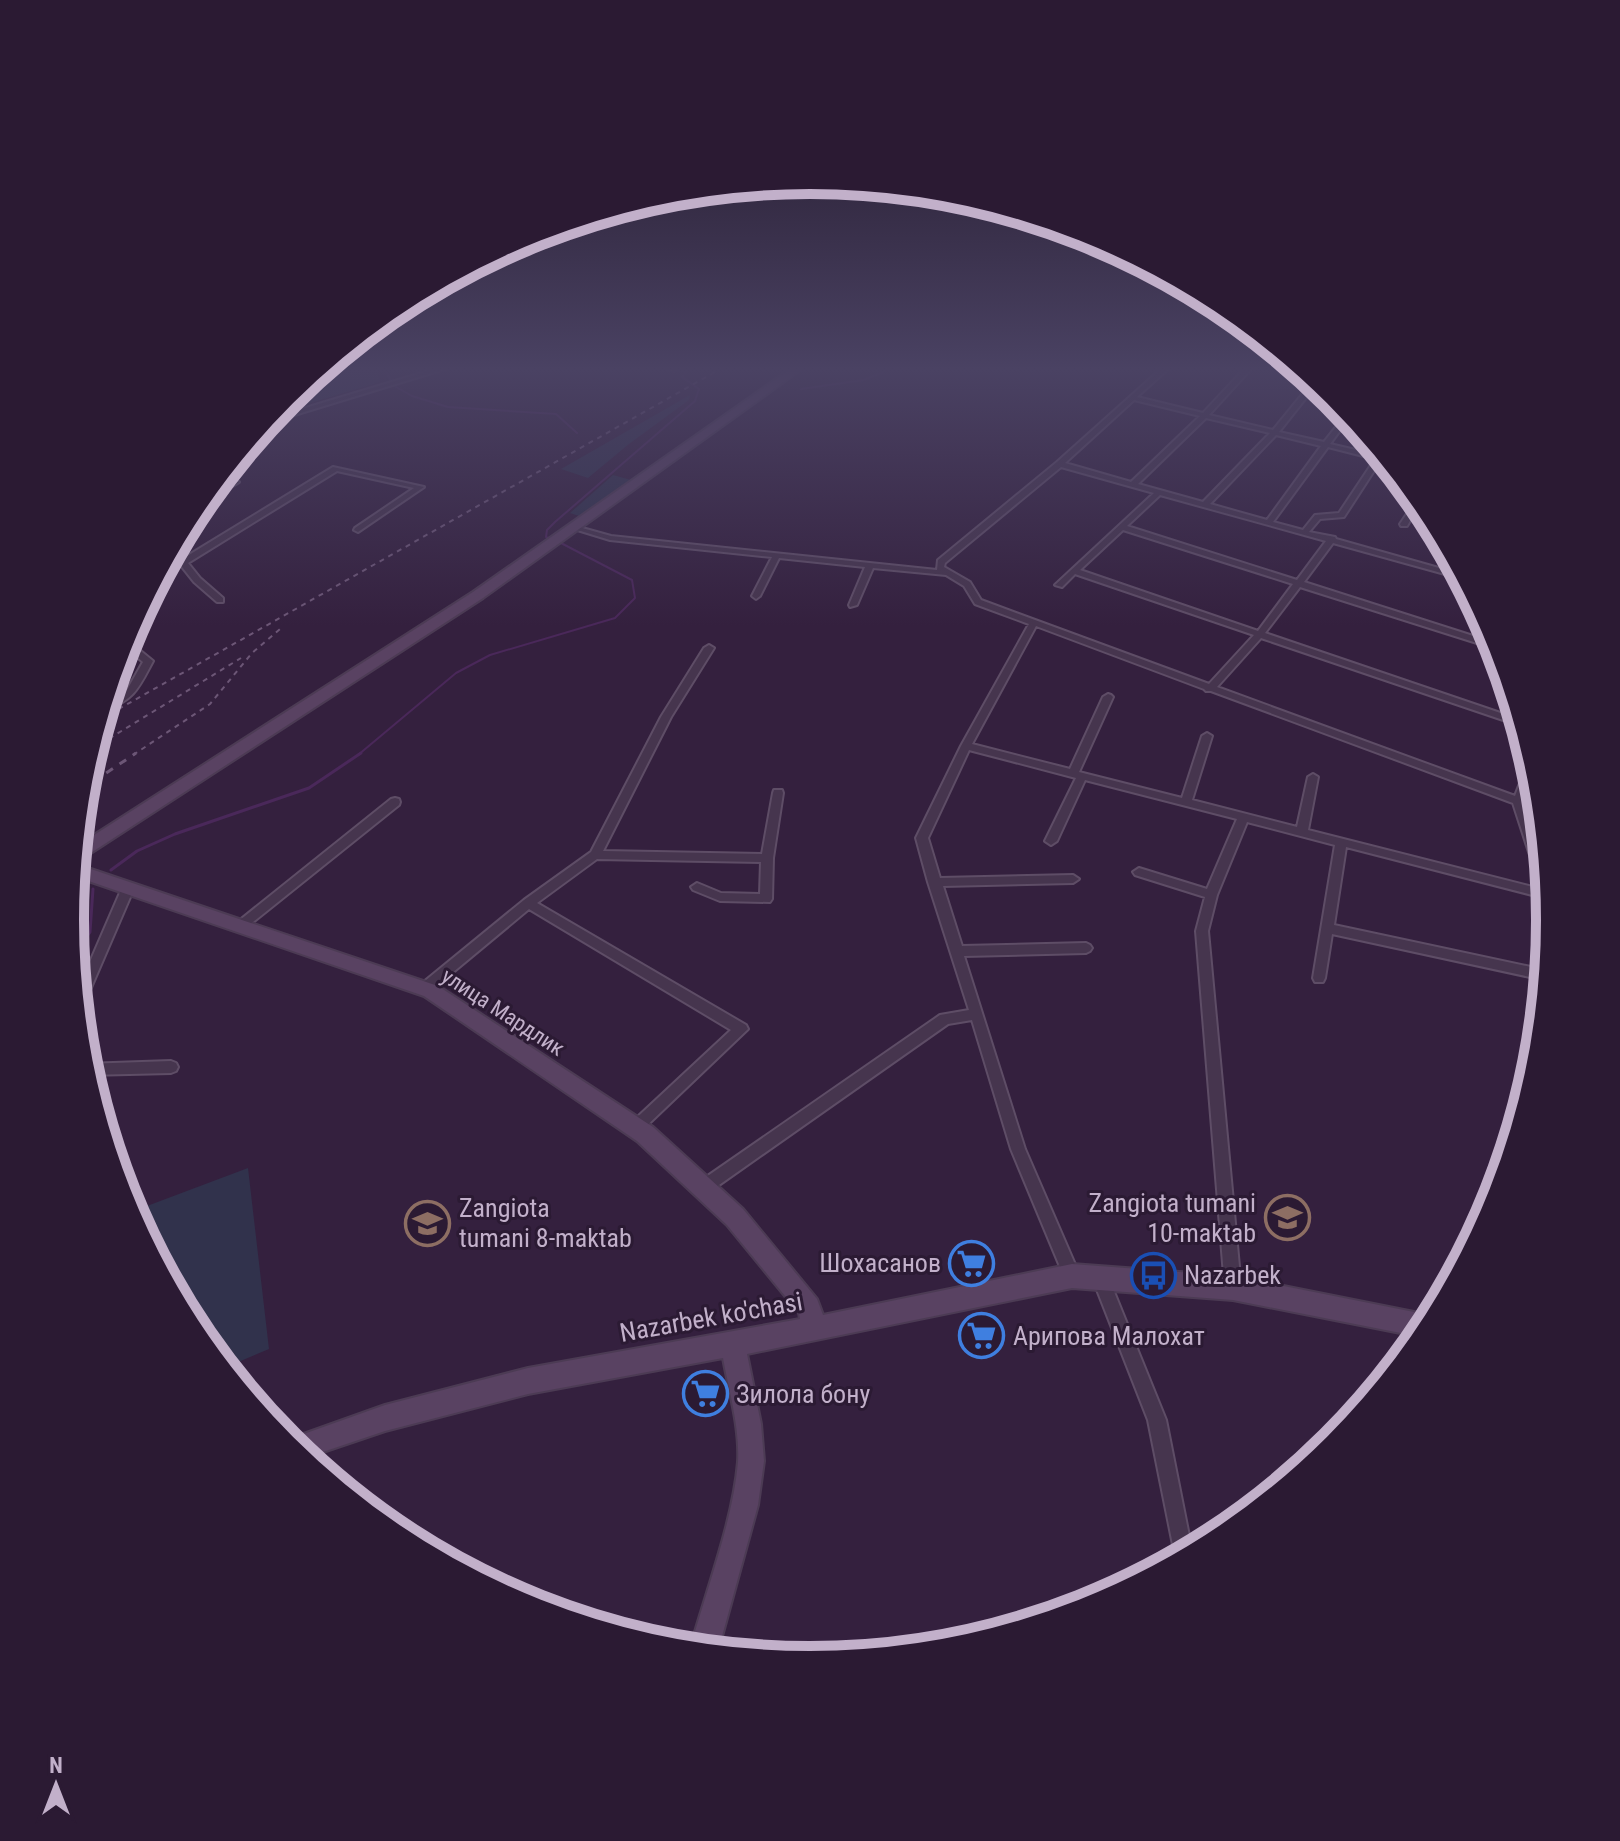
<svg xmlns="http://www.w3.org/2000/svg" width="1620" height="1841" font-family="'Roboto Condensed',sans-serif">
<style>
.green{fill:#31324c}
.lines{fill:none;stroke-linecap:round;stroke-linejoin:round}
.stream-far1{stroke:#4a285a;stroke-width:2}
.stream{stroke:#4a285a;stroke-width:3}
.street-casing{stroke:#5e4d66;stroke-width:4}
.secondary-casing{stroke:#4c3b54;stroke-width:4}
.street{fill:#46354e;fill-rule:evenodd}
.secondary{fill:#594262;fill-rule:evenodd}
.rail-far1{stroke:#6c5676;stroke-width:2;stroke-dasharray:5 5;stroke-linecap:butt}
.rail{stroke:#6c5676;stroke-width:3;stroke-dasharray:8 8;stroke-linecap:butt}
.labels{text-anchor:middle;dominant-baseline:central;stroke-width:6;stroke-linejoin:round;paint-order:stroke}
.street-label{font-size:22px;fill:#c2b0ca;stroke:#2b1a33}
.near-poi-label{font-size:26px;fill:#c2b0ca;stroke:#2b1a33;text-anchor:start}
.near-street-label{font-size:26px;fill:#c2b0ca;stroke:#2b1a33}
.rim{fill:none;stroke:#c2b0ca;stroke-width:10}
</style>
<rect width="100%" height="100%" fill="#34203e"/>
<path class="green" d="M322 368H377L380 382 273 414 287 397Z
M690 395 689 400 629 444 588 478 561 469Z
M613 475 631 480 579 516 570 513Z
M248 1168 269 1349 224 1368 194 1331 139 1228V1209Z"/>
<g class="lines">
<path class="stream-far1" d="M384 368 392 383
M660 368 685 372
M396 387 412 396 448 407 556 414 577 433
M801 389 864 380 892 368
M552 539 546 537 547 530 555 522 695 401 699 389 682 377 689 368
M358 755 456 673 490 655 615 618 635 598 632 580 559 542"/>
<path class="stream" d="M111 870 137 851 175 834 309 788 361 753
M73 955 90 932 93 889"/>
<defs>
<path id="street" d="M438 368H448L265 424 269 419Z
M667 368H677V369L674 371Z
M1162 368H1169L1137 397 1203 413 1245 368H1252L1209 415 1273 430 1313 381 1317 384 1279 432 1324 442 1347 413 1350 417 1330 444 1377 455 1379 453 1385 461 1381 460 1344 517 1320 519 1309 532 1335 537 1336 539 1460 574 1463 579 1333 543 1304 582 1495 643 1496 649 1300 587 1265 633 1518 719 1521 726 1261 638 1217 687 1515 796 1527 765 1531 762 1534 772 1523 801 1544 864 1548 899 1346 847 1334 925 1545 970 1544 980 1332 934 1325 978 1323 982H1315L1313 978 1335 845 1247 822 1217 895 1208 931 1241 1288 1239 1294 1233 1296 1227 1294 1225 1288 1196 931 1205 897 1135 875 1133 872 1139 868 1207 889 1237 819 1085 780 1057 841 1051 845 1045 841 1076 778 969 750 928 838 940 878 1073 875 1079 879 1073 883 943 886 962 946 1086 943 1090 945 1092 948 1090 951 1086 953 964 956 1025 1149 1080 1276 1078 1281 1072 1284 1066 1281 1011 1149 972 1020 948 1024 709 1192 704 1194 699 1192 697 1187 699 1182 940 1015 969 1010 928 882 916 838 961 746 1029 624 975 604 964 586 946 575 873 568 857 605 850 607 849 605 865 567 779 558 760 596 756 599 752 596 772 557 610 540 571 528 575 526 611 536 937 570 938 560 1057 462ZM1134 400 1200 416 1131 482 1065 463ZM1206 418 1270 433 1203 502 1138 484ZM1276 435 1321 446 1267 520 1210 504ZM1328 447 1375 459 1339 513 1315 515 1303 530 1273 522ZM1061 467 1154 493 1055 585 1062 587 1075 574 1254 635 1209 684 981 600 970 582 944 567 945 563ZM1160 495 1326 541 1297 580 1127 526ZM1123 530 1293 584 1258 631 1080 570ZM1036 626 1204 689 1206 691H1211L1513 803 1541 889 1308 830 1318 777 1313 774 1308 777 1297 827 1192 800 1212 736 1207 733 1202 736 1182 798 1079 772 1113 697 1111 695 1108 694 1103 697 1070 769 972 744Z
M333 467 424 487 358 532 354 530 355 528 414 488 337 471 188 563 200 578 223 598V602H217L194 582 171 553 174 548H176L184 558Z
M232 480 239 482 205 503H200L206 495Z
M1417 499 1420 503 1407 526H1401L1400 524Z
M126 639 153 661C140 685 134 702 105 709L107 701 127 690 143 662 124 646Z
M709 645 714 648 671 717 603 851 762 854 773 793 774 790H782L783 793 773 858 772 899 770 902 720 901 693 890 691 887 697 883 721 893 760 894 761 862 597 859 537 903 746 1025 748 1029 640 1132 635 1134 630 1132 628 1128 630 1124 731 1030 529 909 428 993H420L418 989 420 985 524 900 591 852 661 717 704 648Z
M395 798 399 799 400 802 399 805 243 930H235L233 927 235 924 391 799Z
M128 884 134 888 84 1004 83 1008 79 1009 77 992 122 888Z
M171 1061 176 1063 178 1067 176 1071 171 1073 87 1075 84 1064Z
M1100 1269 1106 1272 1166 1420 1192 1551 1176 1560 1148 1420 1092 1277 1094 1272Z"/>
<path id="secondary" d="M792 368H803L483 598 83 858 76 860 77 846 473 592Z
M76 864 438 986 653 1127 743 1209 817 1299 823 1315 1072 1264 1233 1276 1434 1316 1421 1337 1233 1300 1072 1288 747 1354 761 1424 764 1461 758 1505 718 1651 690 1649C706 1591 733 1521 738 1462 740 1428 729 1391 723 1358L528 1394 385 1431 305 1458 284 1441 385 1405 528 1368 800 1319 799 1313 727 1225 637 1141 424 996 74 876Z"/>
</defs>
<use href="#street" class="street-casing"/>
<use href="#secondary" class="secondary-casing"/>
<use href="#street" class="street"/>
<use href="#secondary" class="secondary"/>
<path class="rail-far1" d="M101 719 722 368
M92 749 241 658
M133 755 210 704 252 653 280 629"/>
<path class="rail" d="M93 782 136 753"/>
</g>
<linearGradient id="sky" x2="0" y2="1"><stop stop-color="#1d1222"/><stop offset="0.59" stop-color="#4a4263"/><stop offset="1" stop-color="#4a4263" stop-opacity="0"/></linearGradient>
<rect width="1620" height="626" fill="url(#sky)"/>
<defs>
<symbol id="school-ring" viewBox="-11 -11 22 22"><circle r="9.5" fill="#2b1a33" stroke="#8d6e63" stroke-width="1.5"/><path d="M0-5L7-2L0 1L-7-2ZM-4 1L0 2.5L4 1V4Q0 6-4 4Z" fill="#8d6e63"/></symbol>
<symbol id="supermarket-ring" viewBox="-11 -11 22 22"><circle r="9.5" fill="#2b1a33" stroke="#3f7fe0" stroke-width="1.5"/><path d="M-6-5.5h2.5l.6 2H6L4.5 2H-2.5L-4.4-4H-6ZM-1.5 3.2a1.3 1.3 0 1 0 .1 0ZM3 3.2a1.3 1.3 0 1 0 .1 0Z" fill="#3f7fe0"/></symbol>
<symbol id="bus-ring" viewBox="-11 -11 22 22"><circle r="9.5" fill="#2b1a33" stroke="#1a4fb4" stroke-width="1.5"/><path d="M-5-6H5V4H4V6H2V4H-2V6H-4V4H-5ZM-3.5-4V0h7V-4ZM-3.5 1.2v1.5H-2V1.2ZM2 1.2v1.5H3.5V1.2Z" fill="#1a4fb4"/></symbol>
</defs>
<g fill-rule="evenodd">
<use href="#school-ring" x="1262" y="1192" width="51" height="51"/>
<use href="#school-ring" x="402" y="1198" width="51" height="51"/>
<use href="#supermarket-ring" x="946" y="1238" width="51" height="51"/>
<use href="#bus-ring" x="1128" y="1250" width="51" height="51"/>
<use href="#supermarket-ring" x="956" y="1310" width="51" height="51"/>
<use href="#supermarket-ring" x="680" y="1368" width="51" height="51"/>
</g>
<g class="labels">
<g class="street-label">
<text transform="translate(503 1012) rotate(33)">улица Мардлик</text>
</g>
<g class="near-poi-label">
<text x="1256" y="1203" text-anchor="end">Zangiota tumani<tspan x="1256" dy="30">10-maktab</tspan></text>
<text x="459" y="1208">Zangiota<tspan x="459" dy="30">tumani 8-maktab</tspan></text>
<text x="941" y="1263" text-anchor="end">Шохасанов</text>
<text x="1184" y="1275">Nazarbek</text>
<text x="1013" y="1336">Арипова Малохат</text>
<text x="736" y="1394">Зилола бону</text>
</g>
<g class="near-street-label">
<text transform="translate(711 1317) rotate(-10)">Nazarbek ko'chasi</text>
</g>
</g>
<path d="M0 0H1620V1841H0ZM84 920a726 726 0 1 1 1452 0a726 726 0 1 1-1452 0Z" fill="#2b1a33" fill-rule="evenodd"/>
<path class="rim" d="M84 920a726 726 0 1 1 1452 0a726 726 0 1 1-1452 0Z"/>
<g transform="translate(56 1785)" stroke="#2b1a33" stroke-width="6" paint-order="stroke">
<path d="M0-6L14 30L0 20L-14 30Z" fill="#c2b0ca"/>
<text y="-12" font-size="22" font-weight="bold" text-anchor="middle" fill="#c2b0ca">N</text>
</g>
</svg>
